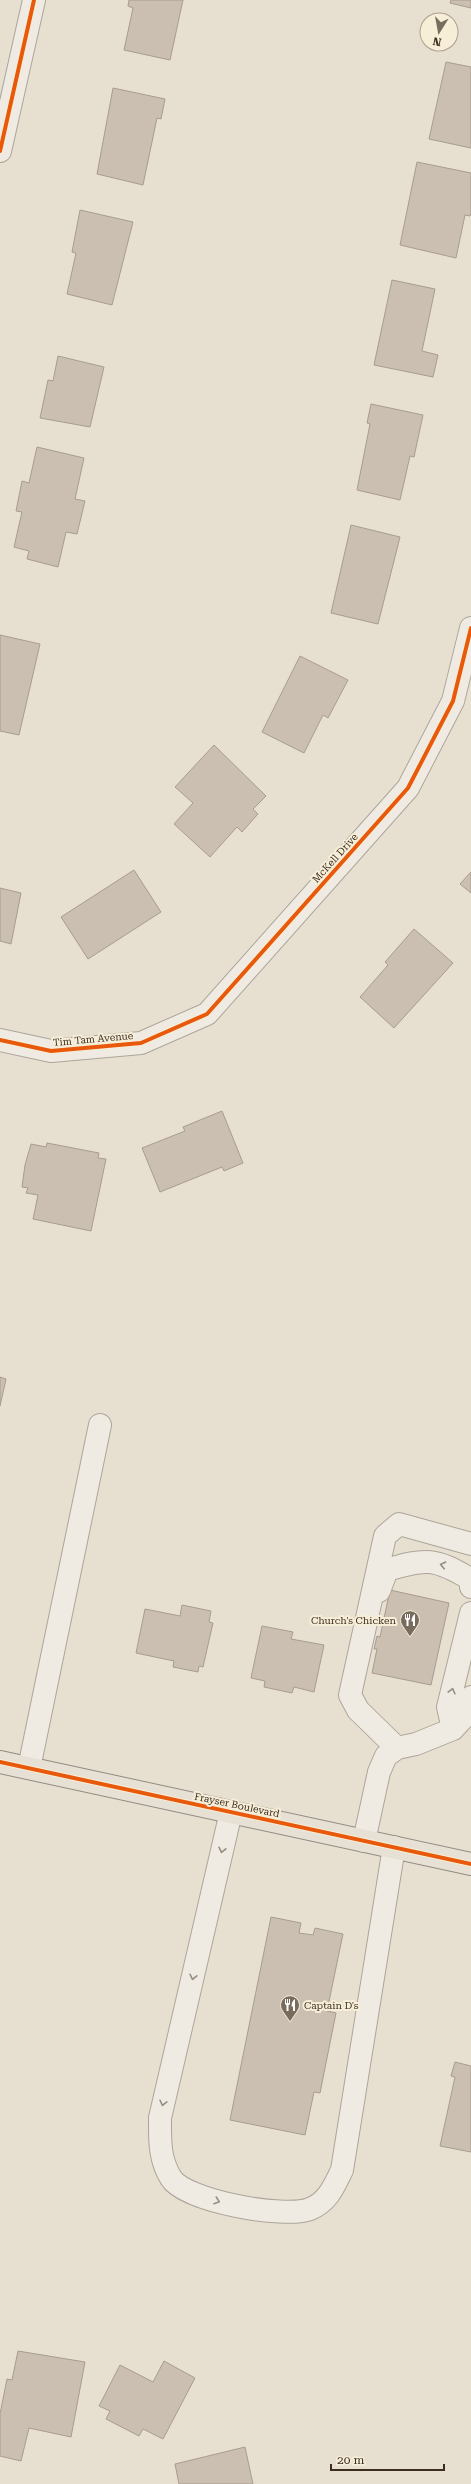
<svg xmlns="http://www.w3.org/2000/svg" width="471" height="2484" font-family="'Roboto Serif',serif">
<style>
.building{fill:#cbbfb2;stroke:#a89c90}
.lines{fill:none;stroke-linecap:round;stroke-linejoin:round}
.minor-casing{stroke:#ada599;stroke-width:24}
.major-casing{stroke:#928b80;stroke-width:24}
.minor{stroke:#efebe3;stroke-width:22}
.major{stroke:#e6e1d4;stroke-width:22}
.cycleway-casing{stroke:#f7eed8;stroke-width:6}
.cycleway{stroke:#e8590c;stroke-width:4}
.oneway{stroke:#968c82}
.labels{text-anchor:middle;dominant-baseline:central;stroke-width:4;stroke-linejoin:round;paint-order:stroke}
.street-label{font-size:10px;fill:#3d2e20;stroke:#f7eed8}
.poi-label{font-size:10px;fill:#3d2e20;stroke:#f7eed8;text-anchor:end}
</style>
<rect width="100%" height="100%" fill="#e7e0d1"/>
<path class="building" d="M129 0H183L170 60 124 50 133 8 128 6Z
M451 0H471V8L450 3Z
M446 62 471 67V148L429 139Z
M113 88 165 99 161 119 157 118 143 185 97 174Z
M417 162 471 173V213L470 216 465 215 456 258 400 245Z
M80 210 133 222 112 305 67 294 76 253 72 252Z
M392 280 435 289 422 351 438 355 433 377 374 365Z
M58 356 104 367 90 427 40 418 48 380 53 381Z
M371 404 423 415 414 457 410 456 400 500 357 490 370 424 367 423Z
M37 447 84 458 75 499 85 501 77 534 66 532 58 567 27 559 29 551 14 547 22 512 16 511 22 481 29 483Z
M351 525 400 537 378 624 331 613Z
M0 635 40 644 19 735 0 731Z
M300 656 348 680 328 718 323 715 304 753 262 732Z
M214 745 266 796 253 809 258 814 242 832 237 827 210 857 174 824 193 803 175 787Z
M134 870 161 912 88 959 61 917Z
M471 872V893L460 884Z
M0 888 21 893 11 944 0 941Z
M414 929 453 963 394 1028 360 997 388 965 385 962Z
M222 1111 243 1163 224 1171 222 1167 160 1192 142 1148 185 1131 183 1127Z
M47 1143 99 1153 98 1158 106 1159 91 1231 33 1219 38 1195 26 1193 28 1188 22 1187 25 1165 31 1144 46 1147Z
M0 1377 6 1379 0 1406Z
M390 1590 449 1603 431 1685 372 1673 377 1649H374L377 1636 380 1637Z
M182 1605 211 1611 209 1622 213 1623 203 1667 199 1666 198 1672 173 1667 174 1661 136 1653 145 1609 180 1616Z
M262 1626 293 1632 291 1639 324 1645 314 1692 294 1687 292 1693 264 1687 265 1681 251 1678Z
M271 1917 301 1923 299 1933 313 1935 315 1928 343 1934 327 2011 336 2013 320 2093 314 2092 305 2135 230 2120Z
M455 2062 471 2066V2152L440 2146 455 2077 451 2076Z
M18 2351 85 2362 71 2437 29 2428 21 2461 0 2456V2414L7 2379 12 2380Z
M164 2361 195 2378 163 2439 143 2429 139 2436 106 2419 110 2411 99 2406 120 2365 153 2382Z
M245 2447 253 2484H179L175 2464Z"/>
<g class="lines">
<defs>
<path id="minor" d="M0 151 34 0
M0 1040 51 1051 141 1043 207 1014 408 788 453 701 471 628
M379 1591 387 1570C426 1558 435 1558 470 1579L471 1587
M453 1729 448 1707 471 1613
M397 1748 358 1710 350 1695 385 1536 399 1524 471 1544
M29 1768 100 1425
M231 1812 160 2118C160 2139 159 2159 171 2178 185 2201 285 2219 310 2209 328 2202 334 2186 342 2170L394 1847
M364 1841 379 1772 386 1756 397 1748 416 1744 453 1729 467 1714 471 1697"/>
<path id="major" d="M0 1762 471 1864"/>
</defs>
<use href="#minor" class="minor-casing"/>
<use href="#major" class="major-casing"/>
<use href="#minor" class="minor"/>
<use href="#major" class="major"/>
<defs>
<path id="cycleway" d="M0 151 34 0
M0 1040 51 1051 141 1043 207 1014 408 788 453 701 471 628
M0 1762 471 1864"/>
</defs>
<use href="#cycleway" class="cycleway-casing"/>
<use href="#cycleway" class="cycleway"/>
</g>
<defs><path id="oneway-chevron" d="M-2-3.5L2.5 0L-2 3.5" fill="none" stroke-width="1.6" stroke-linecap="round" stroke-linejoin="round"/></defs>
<g class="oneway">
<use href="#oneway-chevron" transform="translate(443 1565) rotate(-168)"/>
<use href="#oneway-chevron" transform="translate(452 1691) rotate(-76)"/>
<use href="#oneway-chevron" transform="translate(222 1850) rotate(103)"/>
<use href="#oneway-chevron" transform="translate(193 1977) rotate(103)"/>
<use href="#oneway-chevron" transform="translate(163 2103) rotate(103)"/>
<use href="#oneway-chevron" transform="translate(217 2201) rotate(19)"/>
</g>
<defs>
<symbol id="restaurant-pin" viewBox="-11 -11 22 30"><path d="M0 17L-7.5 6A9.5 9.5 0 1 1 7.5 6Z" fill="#786c5e" stroke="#f7eed8"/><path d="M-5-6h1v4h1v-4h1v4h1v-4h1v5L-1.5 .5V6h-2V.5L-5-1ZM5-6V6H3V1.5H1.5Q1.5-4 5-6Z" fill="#fff"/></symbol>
</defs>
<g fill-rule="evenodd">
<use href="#restaurant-pin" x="399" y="1609" width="22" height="30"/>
<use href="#restaurant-pin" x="279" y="1994" width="22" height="30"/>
</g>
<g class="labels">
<g class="street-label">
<text transform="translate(335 858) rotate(-48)">McKell Drive</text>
<text transform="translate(93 1039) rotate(-5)">Tim Tam Avenue</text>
<text transform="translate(237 1805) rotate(12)">Frayser Boulevard</text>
</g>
<g class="poi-label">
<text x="396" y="1620">Church's Chicken</text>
<text x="304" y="2005" text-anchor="start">Captain D's</text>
</g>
</g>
<g transform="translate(439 32) rotate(191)"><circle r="19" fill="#f7eed8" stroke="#ada18e"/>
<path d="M0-3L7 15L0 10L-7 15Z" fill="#786c5e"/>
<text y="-6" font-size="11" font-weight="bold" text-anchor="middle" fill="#3d2e20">N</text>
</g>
<path d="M331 2464v6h113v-6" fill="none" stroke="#3d2e20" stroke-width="2"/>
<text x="337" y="2464" font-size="12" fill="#3d2e20" stroke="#f7eed8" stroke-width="3" paint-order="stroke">20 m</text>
</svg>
